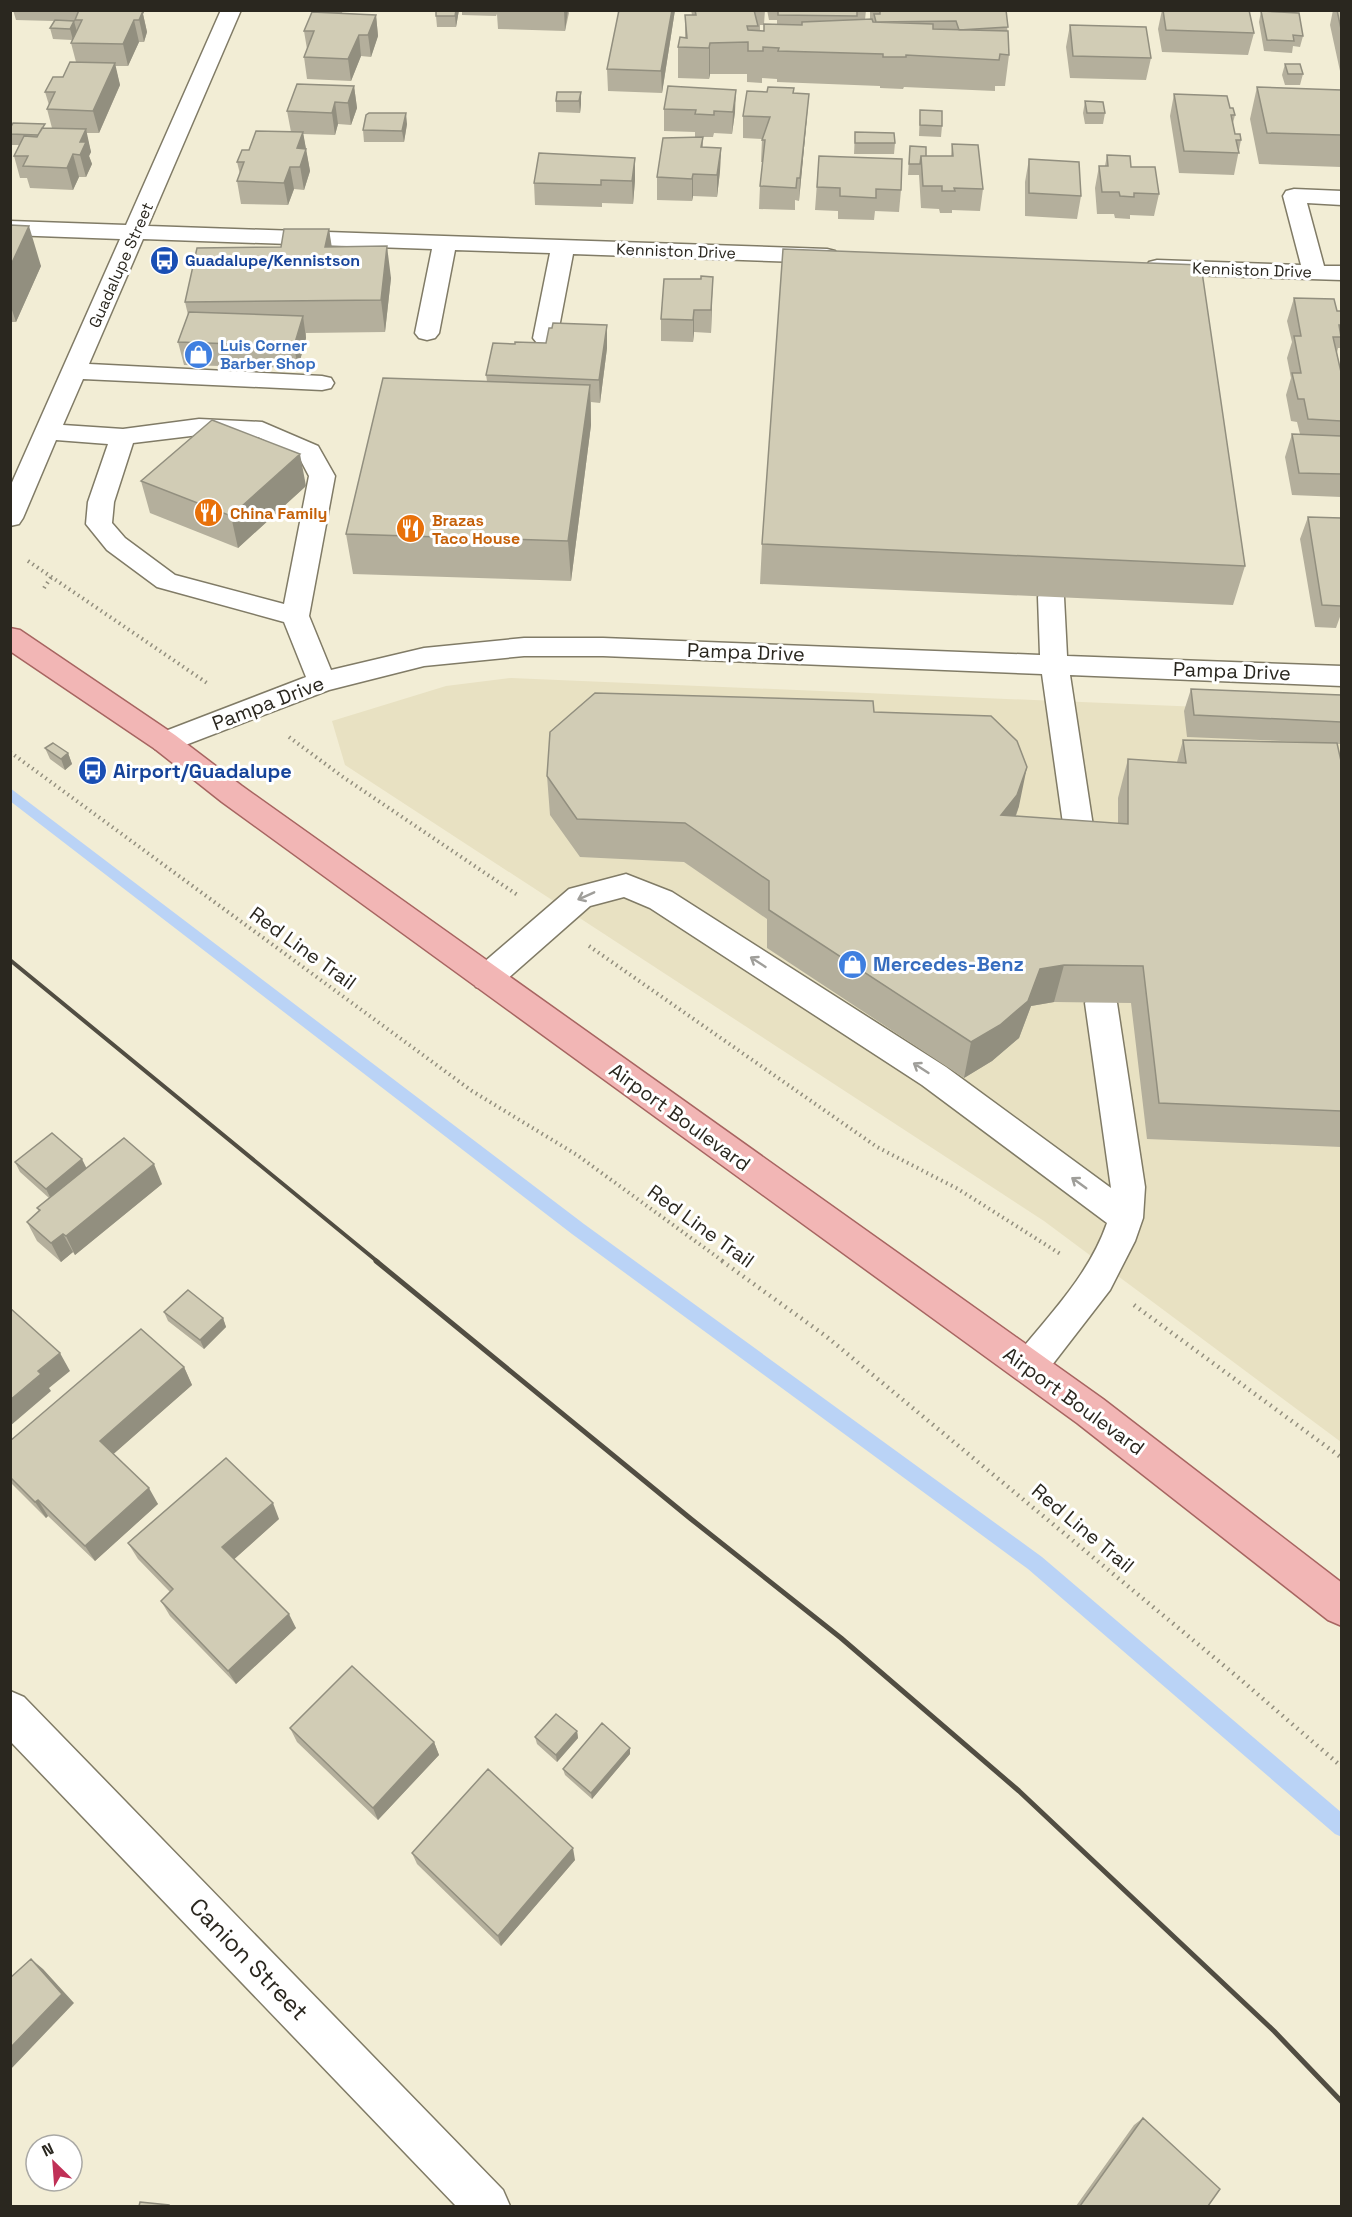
<svg xmlns="http://www.w3.org/2000/svg" width="1352" height="2217" font-family="'Space Grotesk',sans-serif">
<style>
.built{fill:#e8e1c2}
.lines{fill:none;stroke-linecap:round;stroke-linejoin:round}
.stream{fill:#bad3f6;fill-rule:evenodd}
.minor-casing{stroke:#807b66;stroke-width:3}
.major-casing{stroke:#a76561;stroke-width:3}
.path-far1{stroke:#938f7e;stroke-width:4;stroke-dasharray:1.5 4;stroke-linecap:butt}
.path{stroke:#938f7e;stroke-width:4.5;stroke-dasharray:1.5 5;stroke-linecap:butt}
.minor{fill:#fff;fill-rule:evenodd}
.major{fill:#f2b6b5;fill-rule:evenodd}
.rail-far1{stroke:#514d42;stroke-width:4}
.rail{stroke:#514d42;stroke-width:5}
.wall{fill:#b4af9c;fill-rule:evenodd}
.shaded-wall{fill:#928f7f}
.building{fill:#d1ccb5;stroke:#928f7f;stroke-width:1.5}
.oneway{stroke:#9f9e9a}
.labels{text-anchor:middle;dominant-baseline:central;stroke-width:6;stroke-linejoin:round;paint-order:stroke}
.far-street-label{font-size:16px;fill:#2a271f;stroke:#fff}
.far-transit-label{font-size:16px;font-weight:bold;fill:#164399;stroke:#fff;text-anchor:start}
.far-shop-label{font-size:16px;font-weight:bold;fill:#366cbe;stroke:#fff;text-anchor:start}
.far-food-label{font-size:16px;font-weight:bold;fill:#c56008;stroke:#fff;text-anchor:start}
.street-label{font-size:20px;fill:#2a271f;stroke:#fff}
.transit-label{font-size:20px;font-weight:bold;fill:#164399;stroke:#fff;text-anchor:start}
.shop-label{font-size:20px;font-weight:bold;fill:#366cbe;stroke:#fff;text-anchor:start}
.near-street-label{font-size:24px;fill:#2a271f;stroke:#fff}
</style>
<rect width="100%" height="100%" fill="#f2edd5"/>
<path class="built" d="M511 678 1341 713V1442L1044 1221 345 765 332 721 446 686Z"/>
<g class="lines">
<path class="stream" d="M10 788 584 1224 1042 1557 1342 1813V1837L1335 1834 1028 1569 572 1234 10 801Z"/>
<defs>
<path id="minor" d="M221 10H241L148 226 827 249 835 251 838 256 835 261 827 263 573 254 557 338 553 343 545 345 537 343 533 338 550 253 455 250 439 333 435 338 427 340 419 338 415 333 432 249 143 239 89 364 322 376 331 378 334 383 331 388 322 390 83 379 63 425 123 429 199 419 262 422 318 446 335 476 309 616 331 670 424 648 524 638H603L1040 655 1038 597 1041 591 1051 588 1061 591 1064 597 1067 656 1342 666V686L1070 675 1098 859 1094 867 1083 870 1072 867 1068 859 1042 674 603 656H524L424 666 329 690 175 749 165 752 155 749 151 742 155 735 306 677 284 622 157 587 107 550 86 524 88 502 108 444 56 440 23 518 19 524 10 526V487L120 239 10 235V221L126 225ZM199 435 258 437 299 457 309 476 284 604 175 575 125 538 112 523 114 502 133 443Z
M1294 189 1342 191V205L1307 203 1324 266H1342V280L1157 274 1149 272 1146 267 1149 262 1157 260 1301 265 1283 196 1286 191Z
M626 874 672 892 946 1067 1111 1188 1085 1003 1090 994 1101 990 1112 994 1117 1003 1145 1187 1143 1218 1135 1241 1110 1290 1042 1378 1029 1383 1016 1378 1011 1367 1016 1356C1050 1314 1089 1275 1107 1223L922 1085 650 908 624 897 590 906 498 987 487 990 476 987 471 978 476 969 569 889Z
M10 1691 24 1697 503 2190 510 2206H456L10 1741Z"/>
<path id="major" d="M10 628 20 630 175 735 242 786 1103 1399 1342 1583V1626L1328 1620 1077 1423 222 802 155 749 10 651Z"/>
</defs>
<use href="#minor" class="minor-casing"/>
<use href="#major" class="major-casing"/>
<path class="path-far1" d="M28 561 207 683
M44 588 52 576
M289 737 343 777 519 896
M10 752 472 1091 577 1155 724 1262
M589 946 877 1147 958 1189 1062 1255"/>
<path class="path" d="M722 1261 827 1337 1240 1679 1342 1767
M1134 1305 1342 1458"/>
<use href="#minor" class="minor"/>
<use href="#major" class="major"/>
<path class="rail-far1" d="M10 960 378 1262"/>
<path class="rail" d="M376 1261 691 1519 841 1638 1019 1791 1274 2031 1342 2102"/>
</g>
<path class="wall" d="M13 10H145L143 14 147 32 144 42H139L128 66H115L120 85 99 133H86L91 152 89 156 92 164 86 177H79L73 190 30 188 27 178H20L14 156 19 145H11L10 144V128H52L47 109 49 105 45 92 63 77 76 62 71 43 72 40 53 39 50 28 54 21 16 20Z
M316 10H343L342 13 376 15 378 36 371 57 361 56 351 81 307 79 304 57 307 49 304 31 316 12Z
M436 10H459L456 27H437L436 16Z
M462 10H568L569 13 565 31 498 29 497 14 496 16 462 15Z
M675 10 662 93 608 91 607 69Z
M691 10H765L764 24H777V20H769L767 10H866L865 20H870V10H1006L1009 55 1005 86H995V91L904 87 903 89 880 88V86L777 82V79L762 78V83L747 82V74H710L709 79 678 78V47L685 38V15H692ZM760 25H764V31H760Z
M1162 10H1249L1254 33 1248 55 1162 52 1158 29Z
M1333 10H1341V71H1340L1330 25Z
M1261 11 1303 36 1300 47 1293 46 1292 53 1264 51 1259 22Z
M1070 25 1151 58 1146 80 1070 78 1066 47Z
M1285 64 1303 74 1300 85H1285L1282 75Z
M354 86 357 108 351 125 338 124 335 135 303 134 310 171 304 190 294 189 288 205 241 204 237 181 240 174 237 162 249 150 291 132 287 111Z
M1257 87 1341 90V167L1259 164 1250 119Z
M581 92V104L580 113 556 112V101Z
M793 93 807 116 799 201 795 200V210L759 209 760 186 763 162H761L762 139 743 138V116Z
M1174 94 1230 108 1235 115 1233 123 1235 134 1241 140 1234 175 1179 173 1170 116Z
M1085 101 1105 113 1103 124H1085L1083 113Z
M664 109 735 112 732 134 714 133 713 137H703V147L721 148 720 171 717 197 693 196 692 201 657 200V177L695 137V132L664 131Z
M920 110 942 126 941 137 919 136Z
M407 124 404 142H364L363 130Z
M855 132 895 143 894 154H854Z
M952 144 983 189 980 211 952 210V213H940L939 209 921 208 919 175H908L910 146 926 156H951Z
M539 153 635 180 633 204 602 203V207L535 205 534 183Z
M1107 155 1131 167 1159 194 1154 216 1130 215V219L1115 218 1114 214H1097L1095 188 1099 166H1105Z
M819 156 901 190 899 212 875 211 874 220 838 219V211L815 210Z
M1029 159 1081 196 1077 219 1025 216V182Z
M10 225 41 266 16 322H10Z
M329 229 331 247 391 278 385 332 306 333V338L298 368 184 365 178 342 188 315 185 302 281 247Z
M701 279 712 299 711 333 694 332 693 342 661 341V319Z
M1294 298 1337 311H1341V348H1338L1337 353 1341 372V497L1292 495 1285 457 1292 434H1300L1297 422 1291 421 1286 395 1291 378 1287 358 1292 342 1287 321Z
M552 328 607 348 600 403 591 402V425L571 581 353 574 346 534 487 381 486 375 515 344 546 343Z
M141 481 306 486 238 548 150 513Z
M1308 517 1341 518V614L1336 628 1315 627 1300 539Z
M762 544 1245 566 1233 605 760 584Z
M1191 689 1341 695V744H1337L1341 761V1147L1147 1139 1131 1003 1054 1002 1031 1006 1019 1038 992 1061 964 1078 767 948V919L684 862 580 857 550 815 547 776 874 712 1019 806 1016 816 1118 824V798L1128 759 1177 762 1183 740 1306 742 1187 737 1184 711Z
M45 748 68 753 72 764 65 770 50 759Z
M15 1162 86 1168 162 1184 75 1255 73 1252 61 1262 37 1241 27 1222 39 1212 37 1208 49 1198 20 1172Z
M164 1312 223 1318 226 1327 204 1349 168 1321Z
M184 1367 192 1385 113 1454 158 1504 95 1561 48 1516 46 1518 10 1482V1441Z
M279 1519 234 1559 296 1628 236 1684 170 1616 161 1601 170 1592 138 1559 128 1543Z
M290 1728 434 1742 439 1755 378 1820 297 1742Z
M577 1731 578 1738 557 1762 537 1744 535 1737Z
M630 1754 592 1799 565 1775 563 1769Z
M412 1853 575 1860 501 1946 417 1864Z
M1143 2118 1208 2206H1076L1134 2125Z"/>
<path class="shaded-wall" d="M137 10H145L143 14 147 32 144 42Z
M456 10H459L456 27 455 16Z
M564 10H568L565 31Z
M672 10H675L662 93 661 71Z
M376 15 378 36 371 57 368 35Z
M134 20 139 42 128 66 123 44Z
M74 21 77 32 73 40 70 29Z
M359 35 361 56 351 81 348 59Z
M710 43V74L709 79V48Z
M115 63 120 85 99 133 93 111Z
M354 86 357 108 351 125 348 103Z
M736 90 735 112 732 134 733 112Z
M581 92V104L580 113 579 101Z
M809 94 807 116 799 201 800 178Z
M335 102 338 124 335 135 332 113Z
M406 113 407 124 404 142 402 131Z
M86 129 91 152 89 156 92 164 86 177 80 155V142Z
M303 132 310 171 304 190 297 148Z
M721 148 720 171 717 197V175Z
M73 154 79 177 73 190 67 168Z
M635 158V180L633 204 632 181Z
M290 167 294 189 288 205 284 183Z
M693 174V196L692 201V179Z
M29 226 41 266 16 322 10 304V267Z
M329 229 334 261 325 247Z
M387 246 391 278 385 332 381 300Z
M713 277 712 299 711 333V310Z
M694 310V332L693 342V320Z
M303 316 306 338 298 368 294 346Z
M607 325V348L600 403 599 380Z
M590 385 591 425 571 581 568 541Z
M300 454 306 486 238 548 231 516Z
M68 753 72 764 65 770 61 759Z
M1027 767 1019 806 1009 834 1001 815Z
M1064 965 1054 1002 1031 1006 1019 1038 992 1061 964 1078 971 1042 1040 969Z
M82 1159 87 1169 51 1199 46 1189Z
M154 1164 162 1184 75 1255 66 1236Z
M63 1234 73 1252 61 1262 51 1243Z
M223 1318 226 1327 204 1349 200 1340Z
M60 1353 70 1371 49 1388 51 1391 10 1426V1400L38 1371Z
M184 1367 192 1385 109 1458 100 1441Z
M149 1488 158 1504 95 1561 85 1546Z
M38 1500 48 1516 46 1518 35 1502Z
M273 1503 279 1519 230 1563 222 1547Z
M289 1614 296 1628 236 1684 228 1671Z
M577 1731 578 1738 557 1762 556 1755Z
M434 1742 439 1755 378 1820 373 1808Z
M630 1748V1754L592 1799 591 1793Z
M573 1848 575 1860 501 1946 498 1936Z
M31 1959 43 1969 74 2003 10 2070V2048Z"/>
<path class="building" d="M79 10H138L143 11 139 20H134L123 44 71 43 82 20H75Z
M436 10H456L455 16H436Z
M619 10H672L661 71 607 69Z
M695 10H754L758 26H747L748 30 764 31V24L802 25V22L872 19 873 22 933 24V29L1008 31 1009 55 1000 54 999 60 906 55V57H883V54L778 51 779 48 763 47V51H748V42L710 43 709 48 678 47 680 37 687 38 685 15H696Z
M778 10H857V16L778 15Z
M880 10H1006L1008 27 959 30 956 21 876 22 874 14H880Z
M1163 10H1249L1254 33 1166 30Z
M1337 10H1341V29Z
M1261 11 1299 13 1303 36 1293 35 1294 41 1267 40Z
M312 12 376 15 368 35H359L348 59 304 57 314 31H304Z
M55 20 74 21 70 29 50 28Z
M1070 25 1146 27 1151 58 1073 56Z
M70 62 115 63 93 111 47 109 55 92H45L53 77H63Z
M1285 64H1300L1303 74H1288Z
M297 84 354 86 348 103 335 102 332 113 287 111Z
M668 86 736 90 733 112 714 111V115L695 114 696 110 664 109Z
M768 87 794 88 793 93 809 94 800 178H797L796 188 760 186 765 140H762L770 117 743 116 747 91 767 92Z
M1257 87 1341 90V135L1267 133Z
M557 92H581L579 101H556Z
M1174 94 1227 96 1230 108H1233L1235 115H1231L1235 134H1240L1241 140H1236L1239 153 1184 151Z
M1085 101 1103 102 1105 113H1087Z
M920 110 942 111V126L920 125Z
M369 113H406L402 131 363 130 366 115Z
M13 123 45 124 38 135 10 134V128Z
M42 128 86 129 80 142H86L80 155 73 154 67 168 23 166 28 156H14L24 136 37 137Z
M256 131 303 132 297 148 306 149 300 167H290L284 183 237 181 244 162H237L242 150H249Z
M855 132 894 133 895 143H855Z
M703 137 701 147 721 148 717 175 693 174 692 179 657 177 663 138Z
M952 144 978 145 983 189 954 188 955 191H942V186H923L921 156H953Z
M910 146 926 147V156H921L920 164H909Z
M539 153 635 158 632 181 601 180V185L534 183Z
M1107 155 1130 156 1131 167H1155L1159 194 1134 193V197L1120 196 1119 192H1102L1099 166H1108Z
M819 156 902 159 901 190 876 189V198L840 196V188L817 187Z
M1029 159 1079 162 1081 196 1029 193Z
M10 225 29 226 10 267Z
M284 229H329L325 247 387 246 381 300 185 302 197 248 281 247Z
M783 249 1201 265 1245 566 762 544Z
M701 276 713 277 711 310H694L693 320 661 319 664 279H701Z
M1294 298 1334 299 1337 311H1341V325H1339L1341 337H1333L1341 372V421L1308 419 1304 399H1298L1292 373H1301L1294 336H1301Z
M189 312 303 316 294 346 178 342Z
M553 323 607 325 599 380 486 375 493 343 515 344V342L546 343 549 328H552Z
M383 378 590 385 568 541 346 534Z
M212 420 300 454 231 516 141 481Z
M1292 434 1341 436V474L1299 473Z
M1308 517 1341 518V606L1322 605Z
M1191 689 1341 695V722L1194 715Z
M595 693 873 701 874 712 991 716 1017 741 1027 767 1017 795 1001 815 1128 824V759L1186 763 1183 740 1337 743 1341 761V1111L1159 1103 1143 966 1064 965 1040 969 1028 1001 1000 1025 971 1042 769 910V881L685 823 577 819 547 776 550 732Z
M53 743 68 753 61 759 45 748Z
M52 1133 82 1159 46 1189 15 1162Z
M124 1138 154 1164 66 1236 63 1234 51 1243 27 1222 40 1210 37 1208Z
M188 1290 223 1318 200 1340 164 1312Z
M10 1308 60 1353 38 1371 41 1374 10 1400Z
M141 1329 184 1367 100 1441 149 1488 85 1546 38 1500 35 1502 10 1477V1441Z
M226 1458 273 1503 222 1547 289 1614 228 1671 161 1601 173 1589 128 1543Z
M352 1666 434 1742 373 1808 290 1728Z
M556 1714 577 1731 556 1755 535 1737Z
M602 1723 630 1748 591 1793 563 1769Z
M488 1769 573 1848 498 1936 412 1853Z
M31 1959 62 1994 10 2048V1978Z
M1143 2118 1220 2189 1208 2206H1080Z
M140 2202 169 2205V2206H139Z"/>
<defs><path id="oneway-shaft" d="M-6 0H5M1.5-3L5.5 0L1.5 3" fill="none" stroke-width="1.6" stroke-linecap="round" stroke-linejoin="round" transform="scale(1.5)"/></defs>
<g class="oneway">
<use href="#oneway-shaft" transform="translate(586 896) rotate(156)"/>
<use href="#oneway-shaft" transform="translate(758 962) rotate(-147)"/>
<use href="#oneway-shaft" transform="translate(921 1068) rotate(-147)"/>
<use href="#oneway-shaft" transform="translate(1079 1183) rotate(-144)"/>
</g>
<defs>
<symbol id="bus-disc" viewBox="-11 -11 22 22"><circle r="9.5" fill="#1a4fb4" stroke="#fff"/><path d="M-5-6H5V4H4V6H2V4H-2V6H-4V4H-5ZM-3.5-4V0h7V-4ZM-3.5 1.2v1.5H-2V1.2ZM2 1.2v1.5H3.5V1.2Z" fill="#fff"/></symbol>
<symbol id="shop-disc" viewBox="-11 -11 22 22"><circle r="9.5" fill="#3f7fe0" stroke="#fff"/><path d="M-5-2.5h2.3a2.7 3.5 0 0 1 5.4 0H5L5.5 6h-11ZM-1.5-2.5h3a1.5 2.3 0 0 0-3 0Z" fill="#fff"/></symbol>
<symbol id="restaurant-disc" viewBox="-11 -11 22 22"><circle r="9.5" fill="#e8710a" stroke="#fff"/><path d="M-5-6h1v4h1v-4h1v4h1v-4h1v5L-1.5 .5V6h-2V.5L-5-1ZM5-6V6H3V1.5H1.5Q1.5-4 5-6Z" fill="#fff"/></symbol>
</defs>
<g fill-rule="evenodd">
<use href="#bus-disc" x="148" y="244" width="33" height="33"/>
<use href="#shop-disc" x="182" y="338" width="33" height="33"/>
<use href="#restaurant-disc" x="192" y="496" width="33" height="33"/>
<use href="#restaurant-disc" x="394" y="512" width="33" height="33"/>
<use href="#bus-disc" x="76" y="754" width="33" height="33"/>
<use href="#shop-disc" x="836" y="948" width="33" height="33"/>
</g>
<g class="labels">
<g class="far-street-label">
<text transform="translate(676 251) rotate(2)">Kenniston Drive</text>
<text transform="translate(121 265) rotate(-66)">Guadalupe Street</text>
<text transform="translate(1252 270) rotate(2)">Kenniston Drive</text>
</g>
<g class="far-transit-label">
<text x="185" y="260">Guadalupe/Kennistson</text>
</g>
<g class="far-shop-label">
<text x="220" y="345">Luis Corner<tspan x="220" dy="18">Barber Shop</tspan></text>
</g>
<g class="far-food-label">
<text x="230" y="513">China Family</text>
<text x="432" y="520">Brazas<tspan x="432" dy="18">Taco House</tspan></text>
</g>
<g class="street-label">
<text transform="translate(746 652) rotate(2)">Pampa Drive</text>
<text transform="translate(1232 671) rotate(2)">Pampa Drive</text>
<text transform="translate(268 703) rotate(-21)">Pampa Drive</text>
<text transform="translate(303 948) rotate(36)">Red Line Trail</text>
<text transform="translate(680 1117) rotate(36)">Airport Boulevard</text>
<text transform="translate(701 1226) rotate(36)">Red Line Trail</text>
<text transform="translate(1074 1401) rotate(36)">Airport Boulevard</text>
<text transform="translate(1083 1528) rotate(40)">Red Line Trail</text>
</g>
<g class="transit-label">
<text x="113" y="771">Airport/Guadalupe</text>
</g>
<g class="shop-label">
<text x="873" y="964">Mercedes-Benz</text>
</g>
<g class="near-street-label">
<text transform="translate(249 1959) rotate(46)">Canion Street</text>
</g>
</g>
<rect width="1352" height="2217" fill="none" stroke="#2a271f" stroke-width="24"/>
<g transform="translate(54 2163) rotate(335)"><circle r="28" fill="#ffffff" stroke="#aaa9a5" stroke-width="1.5"/>
<path d="M0-4.5L10 22L0 15L-10 22Z" fill="#c03057"/>
<text y="-9" font-size="16" font-weight="bold" text-anchor="middle" fill="#2a271f">N</text>
</g>
</svg>
